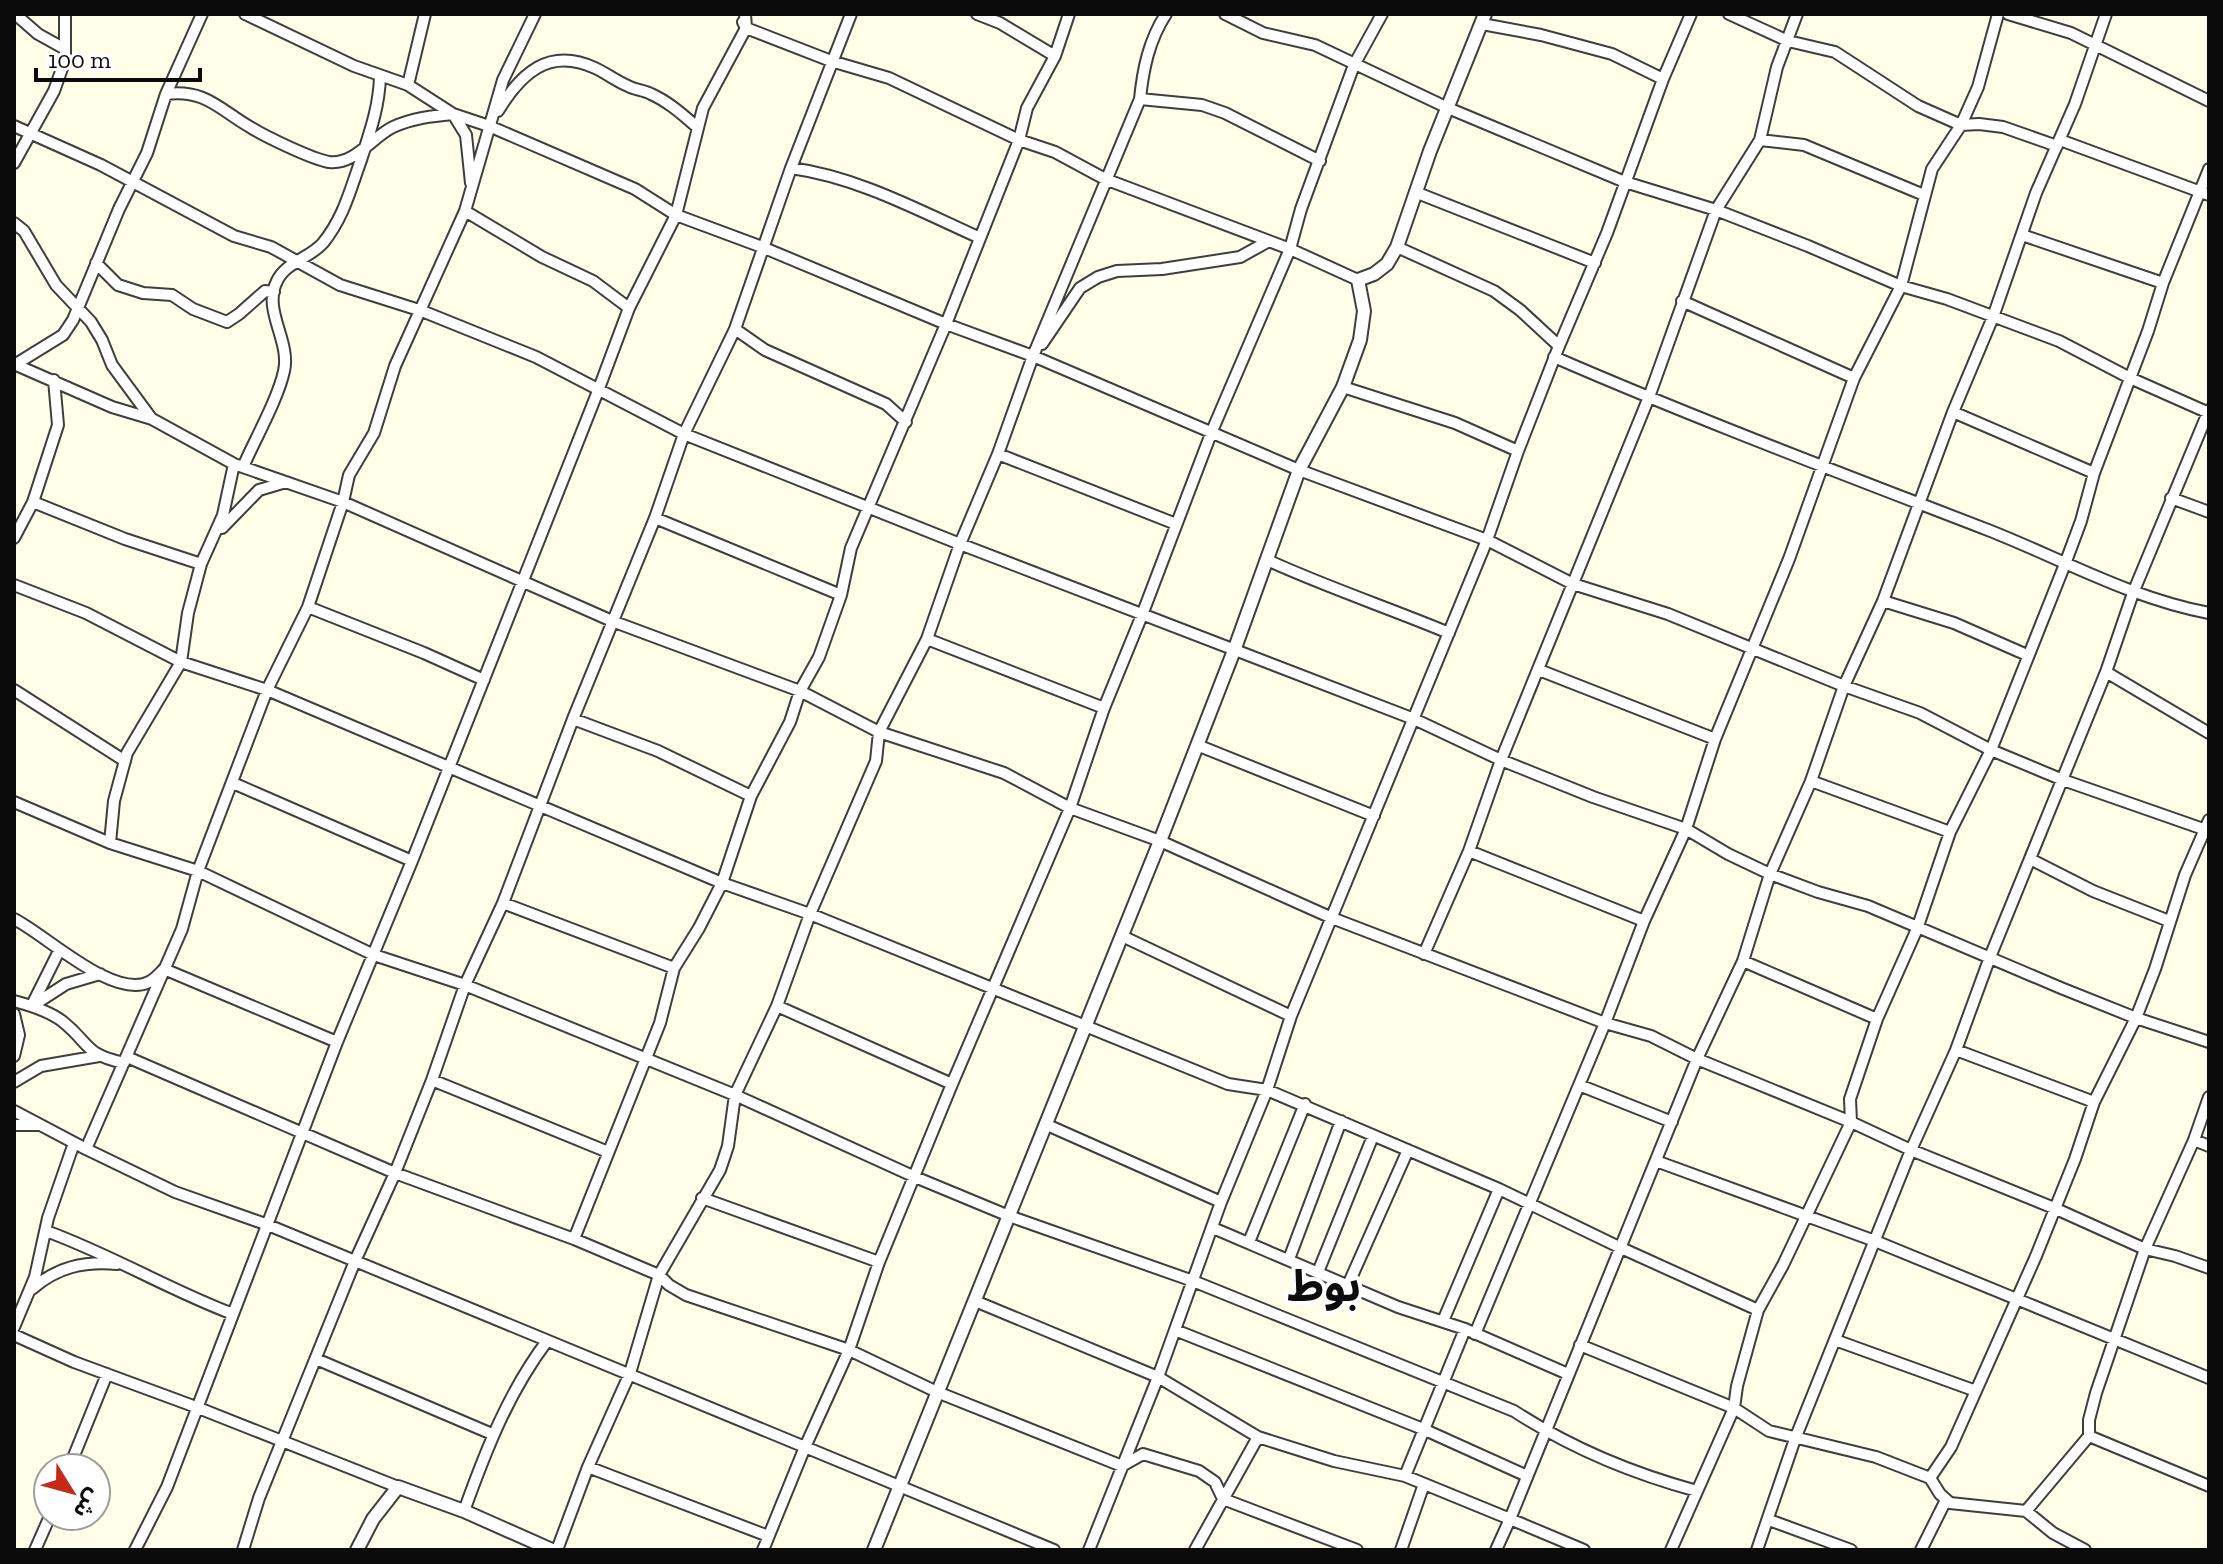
<svg xmlns="http://www.w3.org/2000/svg" width="2223" height="1564" font-family="'Zilla Slab','Noto Sans Arabic',serif">
<style>
.lines{fill:none;stroke-linecap:round;stroke-linejoin:round}
.minor-casing{stroke:#3e3e3e;stroke-width:14}
.tertiary-casing{stroke:#3e3e3e;stroke-width:16}
.minor{stroke:#fff;stroke-width:10}
.tertiary{stroke:#fff;stroke-width:12}
.labels{text-anchor:middle;dominant-baseline:central;stroke-width:8;stroke-linejoin:round;paint-order:stroke}
.town-label{font-size:44px;font-weight:bold;fill:#0b0b0b;stroke:#fff}
</style>
<rect width="100%" height="100%" fill="#fffee9"/>
<g class="lines">
<defs>
<path id="minor" d="M15 14 38 34 65 49
M245 14 354 66 408 85 453 114 489 126 635 189 676 215 762 247 946 324 1033 356 1299 470 1487 540 1573 584 1668 614 1844 686 1920 713 1991 750 2063 780 2209 831
M977 14 1000 23 1055 56
M1225 14 1263 33 1315 45 1448 108 1625 182 1716 210 1808 246 1901 286 1947 299 2059 341 2130 378 2209 413
M1691 14 1663 79 1607 233 1559 346 1518 451 1487 540 1291 1016 1267 1090 1499 1189 1619 1247 1758 1310
M1729 14 1788 41 1835 52 1918 106 1961 125 1979 124 2003 127 2057 146
M2008 14 2071 33 2209 101
M2106 14 2075 104 2036 193 1993 317 1953 412 1883 601 1844 686 1811 781 1770 874 1743 961 1697 1059 1851 1122 1911 1150 2054 1208 2145 1249 2175 1256 2209 1268
M743 22 746 28 831 61 889 78 1019 140 1055 152 1105 179 1290 249 1358 280
M1482 24 1541 35 1612 54 1663 79
M408 85 425 14
M166 94C205 89 219 109 250 127 266 137 312 159 329 162 355 165 372 137 393 127 413 118 432 116 453 114L466 135 471 183
M1140 99 1202 105 1225 113 1320 161
M498 111C521 73 549 47 595 68 606 73 616 81 628 86 635 90 644 90 651 94 669 102 683 115 697 127
M14 126 101 165 234 236 271 247 340 285 422 311 536 357 684 434 960 544 1414 719 1501 760 1593 797 1686 829 1728 854 1770 874 1818 892 1868 906 2061 988 2136 1018 2209 1042
M1760 140 1804 145 1924 195
M2060 140 2209 195
M14 163 54 91 65 60V14
M791 168C857 177 918 210 978 237
M1415 192 1595 263
M465 211 542 257 593 281 629 308
M14 223 24 231 56 285 91 322 102 340 112 365 151 418
M2022 235 2163 283
M1397 247 1494 291 1520 310 1559 346
M96 263 118 285 143 293 172 295 193 309 227 322 239 314 265 291 274 292
M1682 301 1854 378
M735 329 765 350 886 404 906 422
M1042 344 1080 288 1098 277 1117 271 1162 269 1240 257 1269 241
M1554 357C1697 419 1843 474 1988 530 2062 559 2130 598 2209 613
M14 364 112 407 152 419 234 464 343 502 612 621 800 691 879 732 1004 773 1070 808 1160 841 1332 918 1605 1023 1651 1036 1697 1059 1510 1519 1405 1476 1334 1461 1258 1437 1158 1377 1089 1550
M16 364 63 335 73 320 119 209 147 153 166 94 202 14
M1343 387 1455 423 1518 451
M1953 412 2094 473
M998 454 1176 524
M243 467C255 439 278 399 284 371 291 341 262 310 277 281 286 262 310 258 323 243 344 217 350 190 361 160 370 132 379 107 380 77
M2171 498 2209 512
M33 502 125 539 201 564
M655 518 841 595
M222 528 259 490 286 482
M14 538 33 502 58 425 54 380
M1267 560C1326 587 1389 608 1449 633
M14 585 86 613 181 662 267 690 722 883 810 914 1228 1084 1267 1090 1221 1202 1158 1377 975 1301
M1883 601 1954 623 2027 655
M308 607 424 653 484 680
M927 639 1104 708
M1539 670 1715 739
M2106 672 2209 733
M14 690 125 761
M573 719 658 751 751 796
M1197 745 1374 816
M1811 781 1950 832
M233 783 412 861
M14 802 110 843 198 871 374 955 465 985 735 1095 915 1177 1009 1216 1193 1281 1514 1411C1569 1447 1634 1474 1697 1491
M110 843 114 801 127 753 181 662 188 613 201 564 223 515 234 464
M1469 851 1644 921
M2030 859 2093 891 2169 921
M503 903 674 968
M14 919C45 934 113 1000 149 982 155 979 160 973 164 969L337 1042
M1122 936 1291 1016
M1424 954 1469 851 1501 760 1649 397 1716 210 1760 140 1777 67 1797 14
M1743 961 1877 1019
M14 1001C29 1005 49 1011 62 1021 91 1044 83 1054 124 1063
M33 1003 59 951
M32 1006 66 984 100 974
M777 1006 952 1084
M14 1014 19 1035 14 1056
M1956 1050 2094 1102
M127 1057 395 1173 574 1239 659 1275 669 1285 686 1295 849 1350 937 1392 1122 1466 1143 1454 1199 1471 1215 1482 1223 1499 1357 1550
M432 1080 608 1152
M14 1082 41 1066 99 1056
M1579 1085 1672 1122
M14 1111 86 1149 182 929 198 871 267 690 308 607 343 502 349 475 374 433 395 366 465 211 503 80 535 14
M1045 1124 1221 1202
M14 1125H40
M2194 1140 2209 1146
M86 1149 175 1192 268 1225 1054 1550
M1656 1161 1875 1241 2209 1378
M702 1198 879 1262
M1213 1228 1398 1307 1465 1329 1568 1374
M46 1231C110 1254 169 1290 233 1314
M574 1239 660 1023 674 968 699 928 722 883 751 796 790 722 800 691 819 657 841 595 851 548 946 324 1019 140 1027 108 1055 56 1069 14
M1249 1242 1305 1104
M1289 1259 1341 1121
M1318 1272 1373 1136
M1348 1285 1408 1150
M32 1289C57 1267 84 1261 117 1264
M1443 1321 1499 1189
M14 1327 35 1277 48 1218 74 1143
M1175 1330 1423 1429 1527 1476
M1475 1334 1605 1023 1644 921 1686 829 1715 739 1789 559 1854 378 1901 286 1932 169 1961 125 1978 87 1998 14
M14 1335 74 1362 196 1407 398 1487
M1835 1340 1976 1391
M1580 1345 1734 1408 1769 1431 1876 1457 1930 1478 1940 1494 1950 1503 2026 1511 2053 1533 2085 1550
M316 1359 492 1434
M2089 1436 2209 1486
M588 1467 768 1536
M69 1468 107 1374
M1405 1476 1465 1329
M1930 1478 1951 1447 2036 1256 2075 1159 2094 1102 2136 1018 2155 969 2185 875 2209 820
M464 1511C486 1450 508 1393 547 1341
M2026 1511 2089 1436V1420L2096 1393 2145 1249 2194 1140 2209 1097
M1769 1520 1851 1550
M35 1550 50 1516
M135 1550 167 1487 337 1042 412 861 598 391 629 308 676 215 703 108 746 28 745 14
M243 1550 259 1498 355 1261 395 1173 432 1080 465 985 503 903 573 719 655 518 684 434 735 329 791 168 851 14
M557 1550 588 1467 630 1373 659 1275 720 1170 728 1146 735 1095 777 1006 810 914 876 761 879 732 927 639 960 544 998 454 1033 356 1140 99C1143 69 1149 40 1166 14
M763 1550 805 1447 849 1350 879 1262 952 1084 1070 808 1104 708 1142 615 1212 431 1290 249 1301 209 1354 65 1382 14
M1195 1550 1258 1437
M1401 1550 1424 1484
M1496 1550 1510 1519 1584 1550
M1671 1550 1734 1408 1737 1386 1758 1310 1783 1265 1851 1122 1850 1099 1877 1019 1917 929 1950 832 1991 750 2065 564 2081 521 2094 473 2148 331 2163 283 2209 169
M1757 1550 1795 1439 1911 1150 1956 1050 1990 957 2106 672 2133 593 2209 410
M1921 1550 1946 1500"/>
<path id="tertiary" d="M357 1550 373 1519 398 1487 464 1511 552 1550
M874 1550 1160 841 1235 648 1299 470 1343 387 1360 340 1364 311 1358 280 1374 274 1387 264 1397 247 1430 151 1485 14"/>
</defs>
<use href="#minor" class="minor-casing"/>
<use href="#tertiary" class="tertiary-casing"/>
<use href="#minor" class="minor"/>
<use href="#tertiary" class="tertiary"/>
</g>
<g class="labels">
<g class="town-label">
<text x="1324" y="1285">بوط</text>
</g>
</g>
<rect width="2223" height="1564" fill="none" stroke="#0b0b0b" stroke-width="32"/>
<g transform="translate(72 1492) rotate(127)"><circle r="38" fill="#ffffff" stroke="#9d9d9d" stroke-width="2"/>
<path d="M0-6L14 30L0 20L-14 30Z" fill="#c4291a"/>
<text y="-12" font-size="22" font-weight="bold" text-anchor="middle" fill="#0b0b0b">ش</text>
</g>
<path d="M36 68v12h164v-12" fill="none" stroke="#0b0b0b" stroke-width="4"/>
<text x="48" y="68" font-size="24" fill="#0b0b0b" stroke="#ffffff" stroke-width="6" paint-order="stroke">100 m</text>
</svg>
